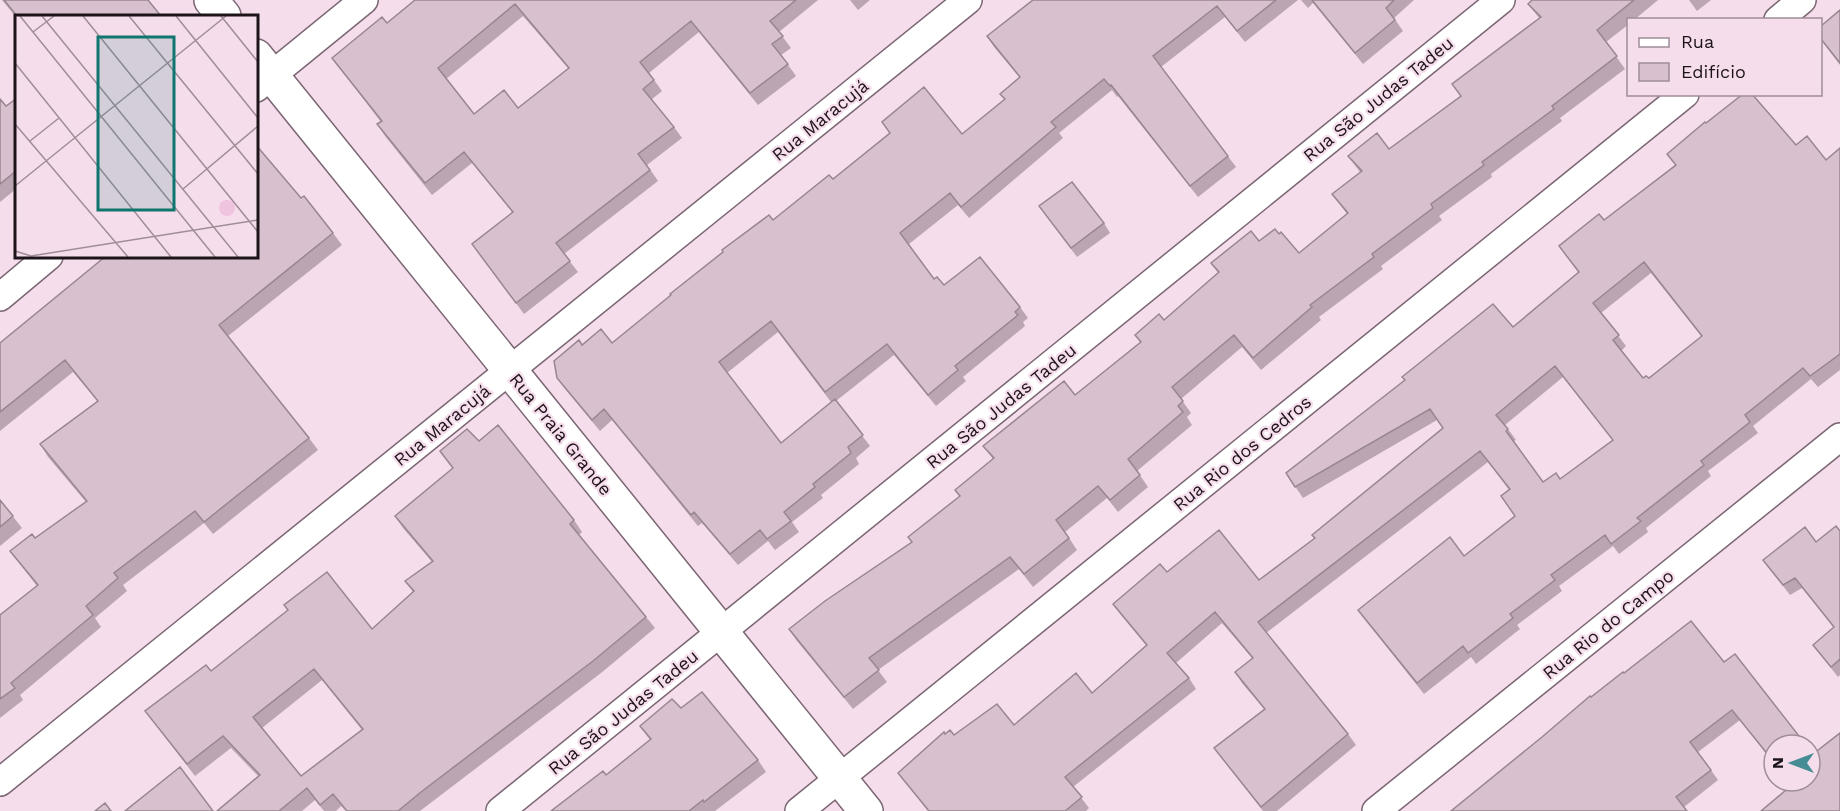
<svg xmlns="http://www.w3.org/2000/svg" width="1840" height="811" font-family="'Work Sans',sans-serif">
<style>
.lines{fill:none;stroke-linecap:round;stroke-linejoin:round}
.minor-casing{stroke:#7b6673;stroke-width:30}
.tertiary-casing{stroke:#7b6673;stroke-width:36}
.minor{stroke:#fff;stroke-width:27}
.tertiary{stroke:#fff;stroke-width:33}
.wall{fill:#bba5b2;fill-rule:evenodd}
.building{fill:#d9c0cf;stroke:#988691;stroke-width:1.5;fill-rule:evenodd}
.labels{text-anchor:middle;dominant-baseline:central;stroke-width:4.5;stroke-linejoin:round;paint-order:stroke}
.street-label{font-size:18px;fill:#1d141a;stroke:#f6ddec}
.inset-road{fill:none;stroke:#9f8d98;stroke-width:1.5}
.view{fill:#0f766e;fill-opacity:0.15;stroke:#0f766e;stroke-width:3}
.inset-edge{fill:none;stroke:#1d141a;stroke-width:3}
</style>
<rect width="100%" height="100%" fill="#f6ddec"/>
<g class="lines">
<defs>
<path id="minor" d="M1778 20 1802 0
M256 88 364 0
M0 297 49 256
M0 782 968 0
M500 811 1501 0
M799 811 1685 94
M1376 811 1840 437"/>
<path id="tertiary" d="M211 0 224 16
M256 56 866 811"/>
</defs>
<use href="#minor" class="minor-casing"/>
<use href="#tertiary" class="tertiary-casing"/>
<use href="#minor" class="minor"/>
<use href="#tertiary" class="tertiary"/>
</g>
<path class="wall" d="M2 0H148L161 16 16 17Z
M415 0H818L779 32 791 48 781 55 796 76 758 105 699 32 649 73 662 91 651 100 674 127 682 138 647 165 658 181 564 254 578 272 524 314 480 255 512 212 472 163 432 195 385 136 377 124 381 122 332 58 387 23ZM523 16 568 68 518 108 474 114 446 79Z
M850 0H870L858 10Z
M1033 0H1298L1245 42 1225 17 1161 67 1236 167 1198 197 1118 96 1117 97 1112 90 1059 133 1063 138 969 218 958 205 909 244 934 279 944 285 1020 307 1028 318 1023 322 1025 326 963 377 966 381 936 406 894 355 836 401 870 446 856 458 859 464 821 495 823 498 792 522 799 532 775 550 768 541 738 565 702 523 698 526 612 420 600 431 565 389 557 378 582 344 612 343 773 220 833 179 890 133 882 122 962 134 1004 100 1020 78 994 47 987 36ZM778 332 831 402 781 443 727 373Z
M1301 0H1414L1394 18 1403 31 1363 64 1313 3 1308 8Z
M1532 0H1658L1634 20H1629V24L1606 42 1625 69 1560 118 1562 121 1491 174 1492 177 1439 216 1442 220 1381 266 1383 269 1319 317 1321 320 1261 370 1242 347 1181 399 1191 413 1187 417 1192 425 1137 471 1148 487 1118 512 1107 498 1065 532 1077 550 1033 587 1019 569 878 670 887 682 853 709 797 641 789 629 912 542 960 497 955 490 993 459 983 446 1075 395 1140 342 1135 335 1164 320 1218 273 1211 263 1259 241 1299 253 1347 214 1332 194 1360 172 1348 156 1389 149 1461 96 1539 18 1528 4Z
M1689 0H1711L1697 11Z
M1840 10V65L1821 40V26Z
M0 99 6 106 16 99V189L0 202Z
M1706 123 1796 145 1826 160 1840 148V370L1818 387 1811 379 1753 426 1758 433 1708 471 1711 476 1646 528 1648 532 1619 554 1613 546 1559 586 1562 591 1517 625 1520 629 1476 664 1471 657 1424 694 1366 621 1358 610 1464 556 1515 516 1501 496 1509 490 1488 462 1266 633 1348 734 1356 745 1277 811H1263L1214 748 1264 709 1242 683 1235 672 1252 658 1222 623 1176 663 1189 678 1196 689 1073 787 1089 808 1086 811H928L898 773 945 734 954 735 1014 725 1092 693 1146 645 1121 615 1113 604 1167 572 1259 580 1314 539 1312 535 1443 428 1437 420 1303 498 1286 473 1513 327 1578 272 1559 246 1604 220 1675 165 1667 154ZM1651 273 1702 337 1649 378H1643L1621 351 1626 346 1601 313ZM1563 377 1613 441 1560 479 1543 482 1514 441 1516 440 1505 425Z
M301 198 333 233 342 245 228 336 309 438 318 450 213 534 204 523 123 585 127 591 95 618 101 627 20 695 23 700 0 718V615L37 586 10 551 35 538 86 502 48 457 40 444 98 402 73 372 0 431V343Z
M1039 206 1104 223 1110 233 1077 257Z
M479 441 574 520 582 532 579 535 646 617 655 628 601 673 420 811H346L341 806 336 811H324L315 800 302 811H217L258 776 231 748 195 776 145 711 211 671 372 629 413 592 405 581 432 562 403 528 395 516 453 468 440 451ZM322 680 362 730 301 776 262 728Z
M0 500 22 528 0 546Z
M1840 531V675L1838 677 1813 645 1834 627 1802 588 1790 595 1763 560 1816 542Z
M1724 662 1774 745V764L1740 720 1698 752 1718 780 1684 807 1542 737 1591 697 1624 673Z
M681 708 758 760 766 772 715 811H551L606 775 650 740 640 726Z"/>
<path class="building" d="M4 0H148L161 16H17Z
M415 0H796L770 21 783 36 772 44 788 64 750 93 691 21 640 62 654 80 643 89 674 127 638 154 650 170 556 243 570 261 516 303 472 244 513 212 464 152 425 183 377 124 382 121 332 58 382 17 387 23ZM515 4 569 68 518 108 504 90 474 114 438 68Z
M1033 0H1276L1237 31 1217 6 1153 56 1228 156 1190 186 1111 85 1110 86 1104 79 1051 122 1056 127 961 207 950 193 900 233 934 279 937 277 944 285 980 257 1020 307 1015 312 1018 315 955 366 958 370 928 395 887 344 825 392 771 321 719 362 781 443 835 399 863 435 848 447 851 453 813 484 815 487 784 512 791 521 767 539 760 530 730 554 694 512 691 515 604 409 592 420 557 378 554 361 579 340 582 345 601 329 612 343 671 295 670 294 723 252 722 250 769 215 773 220 829 175 833 179 890 133 882 122 924 87 962 134 1005 99 1000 94 1020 77 987 36Z
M1312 0H1394L1386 8 1395 20 1355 53Z
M1532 0H1634L1597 30 1617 56 1552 106 1554 109 1482 162 1484 165 1431 204 1433 208 1372 254 1374 257 1310 305 1312 307 1253 358 1234 335 1172 387 1183 401 1178 406 1183 412 1128 459 1140 475 1110 500 1098 486 1056 520 1069 538 1024 574 1010 557 869 658 879 670 844 697 789 629 825 601 912 542 908 537 960 496 955 490 994 458 983 446 1064 381 1075 395 1141 342 1135 335 1159 314 1164 320 1219 272 1211 263 1251 231 1259 241 1275 229 1279 234 1281 232 1299 253 1348 213 1332 194 1362 171 1348 156 1377 133 1389 149 1461 96 1452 84 1541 17 1528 4Z
M1840 10V63L1821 39V26Z
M1743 94H1752L1796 145 1807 136 1826 160 1840 148V354L1810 376 1803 368 1745 415 1750 422 1701 461 1704 465 1637 518 1641 521 1611 544 1605 535 1551 575 1555 580 1510 614 1513 618 1468 653 1463 646 1417 683 1358 610 1450 537 1464 556 1515 516 1501 496 1510 489 1480 451 1258 622 1348 734 1261 807 1214 748 1265 709 1235 672 1253 658 1215 612 1167 653 1189 678 1065 777 1082 797 1065 811H929L898 773 944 732 945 734 950 730 954 735 997 704 1014 725 1076 673 1092 693 1147 645 1113 604 1160 564 1167 572 1219 530 1259 580 1315 538 1312 535 1443 428 1430 409 1295 487 1286 473 1405 380 1402 377 1493 304 1513 327 1579 272 1559 246 1599 214 1604 220 1676 165 1667 154 1705 122 1706 123ZM1644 262 1702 336 1649 378 1646 376 1643 378 1613 340 1619 335 1593 303ZM1555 366 1613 440 1560 479 1556 473 1543 482 1506 431 1508 429 1496 415Z
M0 99 6 106 16 99V171L0 184Z
M256 145 301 198 304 196 333 233 219 325 309 438 204 522 195 511 114 573 118 578 86 606 93 615 11 683 15 688 0 699V615L38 585 10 551 32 534 35 538 87 501 40 444 98 401 65 360 0 412V343L106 256H256Z
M1072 182 1104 223 1071 248 1039 206Z
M498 425 574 520 570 524 646 617 593 661 421 792 398 811H347L333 794 320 805 307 788 279 811H217L260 775 223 736 187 764 145 711 206 665 211 671 288 610 284 605 327 572 372 629 414 591 405 581 433 561 395 516 453 468 440 451 467 429 479 441ZM314 669 363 729 301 776 253 717Z
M0 500 13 516 0 527Z
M1836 526 1840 531V661L1839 660 1831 667 1813 645 1834 627 1795 578 1783 585 1763 560 1805 527 1816 542Z
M1691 621 1724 662 1735 654 1806 745H1774V762L1732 710 1690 742 1711 770 1676 797 1687 811H1451L1542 737 1590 696 1591 697 1623 672 1624 673Z
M702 692 758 760 704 802 703 800 689 811H551L603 771 606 775 651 739 640 726 672 699 681 708Z
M1840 733V811H1761L1792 785 1789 781H1810V750L1813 754Z
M180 767 213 811H125Z
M105 803 111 811H95Z"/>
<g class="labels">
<g class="street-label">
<text transform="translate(1378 99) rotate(-39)">Rua São Judas Tadeu</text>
<text transform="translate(820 120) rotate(-39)">Rua Maracujá</text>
<text transform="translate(1001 406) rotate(-39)">Rua São Judas Tadeu</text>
<text transform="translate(442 425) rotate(-39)">Rua Maracujá</text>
<text transform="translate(561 434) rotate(51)">Rua Praia Grande</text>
<text transform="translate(1242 453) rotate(-39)">Rua Rio dos Cedros</text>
<text transform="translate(1608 624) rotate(-39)">Rua Rio do Campo</text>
<text transform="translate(623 712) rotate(-39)">Rua São Judas Tadeu</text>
</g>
</g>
<g transform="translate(15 15)">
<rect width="243" height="243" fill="#f6ddec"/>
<path d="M204 193a8 8 0 1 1 16 0a8 8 0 1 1-16 0Z" fill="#efc4de"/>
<path class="inset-road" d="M5 1 200 242M27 1 223 242M68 1 243 217M114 1 243 159M161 1 243 103M206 1 243 47M18 17 39 1M0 48 156 242M0 109 113 242M15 126 44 103M0 171 211 1M168 174 243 111M0 236 16 241 243 205"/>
<path class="view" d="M83 22H159V195H83Z"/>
<rect width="243" height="243" class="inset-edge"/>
</g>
<rect x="1627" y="18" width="195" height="78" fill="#f6ddec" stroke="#9f8d98" stroke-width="1.5"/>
<rect x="1639" y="38" width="30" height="9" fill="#ffffff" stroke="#9f8d98" stroke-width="1.5"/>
<text x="1681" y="48" font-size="18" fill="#1d141a">Rua</text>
<rect x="1639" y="63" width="30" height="18" fill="#d9c0cf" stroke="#9f8d98" stroke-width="1.5"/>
<text x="1681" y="78" font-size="18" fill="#1d141a">Edifício</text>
<g transform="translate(1792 763) rotate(270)"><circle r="28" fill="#f6ddec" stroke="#9f8d98" stroke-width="1.5"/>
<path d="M0-4.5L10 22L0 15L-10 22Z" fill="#458c94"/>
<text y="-9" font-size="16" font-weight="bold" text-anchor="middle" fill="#1d141a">N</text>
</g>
</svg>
